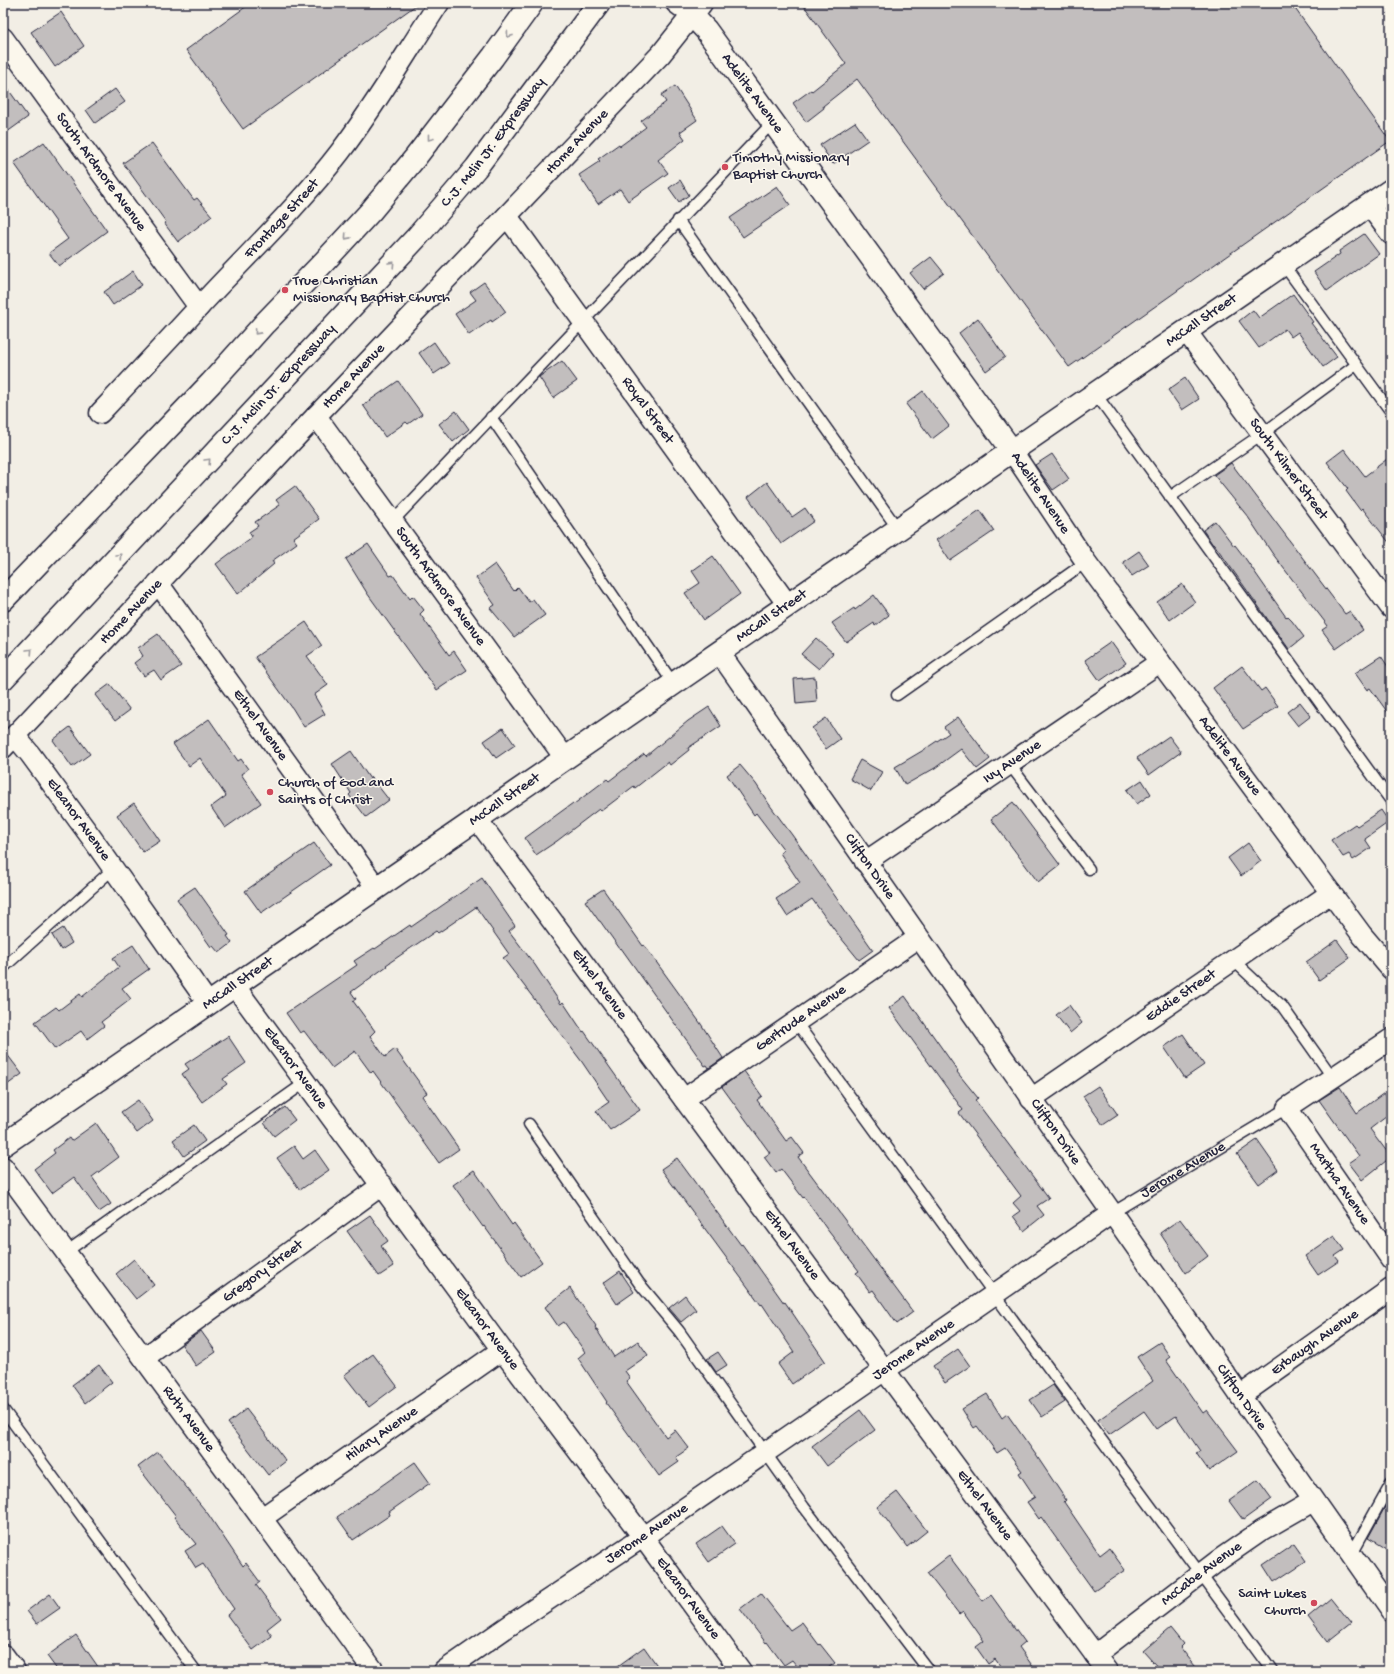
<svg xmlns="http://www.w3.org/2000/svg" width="1394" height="1674" font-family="'Gochi Hand',sans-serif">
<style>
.building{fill:#c2bebe;stroke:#22223b}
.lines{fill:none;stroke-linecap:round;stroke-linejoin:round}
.lane-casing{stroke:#22223b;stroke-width:13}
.street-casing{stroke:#22223b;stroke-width:23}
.secondary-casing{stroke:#22223b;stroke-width:25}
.highway-casing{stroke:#22223b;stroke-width:25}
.lane{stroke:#fbf7ec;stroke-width:10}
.street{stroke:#fbf7ec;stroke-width:20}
.secondary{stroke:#fbf7ec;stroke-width:22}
.highway{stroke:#fbf7ec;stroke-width:22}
.oneway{stroke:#99979c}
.poi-dot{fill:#d1495b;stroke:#fbf7ec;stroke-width:1.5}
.labels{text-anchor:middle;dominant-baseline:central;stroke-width:3;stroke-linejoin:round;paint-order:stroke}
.street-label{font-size:15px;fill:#22223b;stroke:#fbf7ec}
.poi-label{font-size:15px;fill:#22223b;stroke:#fbf7ec;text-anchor:start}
</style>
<rect width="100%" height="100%" fill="#f2eee5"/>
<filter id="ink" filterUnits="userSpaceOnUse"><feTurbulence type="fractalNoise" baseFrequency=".025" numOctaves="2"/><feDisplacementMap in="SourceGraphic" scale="8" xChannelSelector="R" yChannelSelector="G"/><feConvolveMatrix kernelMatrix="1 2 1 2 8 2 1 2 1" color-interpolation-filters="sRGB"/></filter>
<g filter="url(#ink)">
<path class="building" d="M251 3H419L243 129 186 50Z
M802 3H1291L1390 141 1069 367 857 79 823 106 824 108 806 122 793 103 811 90 812 91 846 64Z
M61 12 84 46 55 67 31 32Z
M3 82 28 117 3 135Z
M675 86 697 120 680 132 685 139 658 160 668 173 628 201 620 189 598 204 579 175 600 161 598 159 619 144 620 146 646 127 641 121 666 102 661 95Z
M115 89 125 102 95 123 86 110Z
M855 122 868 140 833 164 820 145Z
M44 142 107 231 59 266 49 253 68 239 14 163Z
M152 143 194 200 197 198 212 216 178 242 164 223 166 222 123 163Z
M680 180 689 195 679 202 669 188Z
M777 186 790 205 743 237 730 218Z
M1364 234 1379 254 1327 291 1314 272 1340 254 1339 251Z
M931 257 944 273 923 289 910 273Z
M133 271 142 285 113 305 104 292Z
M484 282 506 312 492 322 491 320 469 335 455 314 476 300 470 292Z
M1293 294 1313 322 1311 323 1337 357 1323 367 1298 332 1291 337 1285 329 1259 348 1239 321 1253 310 1259 318Z
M978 318 1005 357 986 371 959 333Z
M434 342 449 364 434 374 419 353Z
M562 361 577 381 553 398 539 377Z
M1185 378 1199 399 1182 410 1168 390Z
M398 381 422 414 408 424 406 422 385 437 363 405Z
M923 391 949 426 932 439 906 404Z
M456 411 469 429 453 442 439 424Z
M1344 449 1365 476 1391 456V545L1362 508 1360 510 1346 491 1348 489 1327 462Z
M1052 454 1069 479 1053 490 1035 465Z
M1231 463 1345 614 1350 611 1363 630 1336 649 1322 630 1328 626 1272 553 1248 517 1214 475Z
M767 482 792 517 805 508 814 521 781 544 748 497Z
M295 486 319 519 293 538 297 543 272 561 274 564 238 594 216 564 252 537 249 532 258 526 255 522 280 505 276 500Z
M980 510 994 531 950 561 936 540Z
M1215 521 1234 546 1235 545 1245 558 1286 617 1287 616 1292 621 1304 637 1289 649 1214 544 1213 545 1203 530Z
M368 544 390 576 393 575 410 599 413 596 424 610 420 614 449 655 454 651 467 670 437 690 367 593 346 559Z
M1139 551 1149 565 1132 576 1123 562Z
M713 556 740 594 704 620 685 593 700 583 692 571Z
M495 564 514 591 518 587 529 602 533 599 545 615 514 637 490 608 495 605 476 578Z
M1182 584 1195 602 1170 620 1157 602Z
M874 595 889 615 875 626 874 623 846 642 832 623 854 608 855 610Z
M306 622 322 646 307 656 328 685 314 695 325 714 304 727 293 709 255 657Z
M158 634 181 666 161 680 154 670 144 676 134 663 143 656 138 648Z
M816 638 833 653 819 669 801 654Z
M1111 642 1126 663 1100 681 1085 660Z
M1381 656 1391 671V717L1370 688 1367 690 1355 673Z
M1242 666 1261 691 1265 688 1278 706 1243 729 1213 688Z
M815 677 817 702 796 704 794 679Z
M110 684 130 710 115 721 95 695Z
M1300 702 1311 716 1298 726 1287 712Z
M709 707 721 726 688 748 689 750 670 765 668 762 635 788 634 786 601 811 599 809 557 841 536 855 525 838 573 803 574 804 607 779 609 781 644 754 646 756 688 721Z
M958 717 990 759 977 769 961 749 935 768 905 785 895 767 922 751 949 733 944 727Z
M826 718 840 739 826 749 812 728Z
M209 719 238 761 241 759 248 769 241 774 261 803 225 828 211 807 226 796 200 758 189 766 173 744Z
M70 727 90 754 72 767 53 740Z
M503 728 515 745 496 758 484 741Z
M1169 736 1181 752 1149 775 1137 758Z
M351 751 370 779 371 777 389 800 366 817 349 795 351 793 332 764Z
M860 760 882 772 871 791 850 779Z
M740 765 756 784 769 804 792 835 873 950 859 960 836 932 812 899 787 916 776 899 800 883 780 853 784 850 756 813 754 815 727 775Z
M1142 780 1151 794 1137 804 1127 790Z
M1013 802 1060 865 1038 882 991 819Z
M134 803 160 841 143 852 117 815Z
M1381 810 1389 822 1365 839 1371 848 1353 860 1349 854 1343 857 1331 840 1355 824 1357 826Z
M314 843 330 865 261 913 245 891Z
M1248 843 1261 861 1241 876 1228 858Z
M482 878 515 926 509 931 535 965 561 1004 563 1002 583 1032 584 1031 640 1110 610 1130 596 1111 609 1102 582 1062 503 958 509 954 476 907 438 933 436 931 386 965 387 966 351 992 356 999 353 1001 375 1031 370 1036 385 1057 395 1049 427 1093 422 1096 459 1149 439 1163 373 1071 371 1073 355 1051 332 1068 304 1031 300 1033 286 1013 357 965 354 961 374 948 375 949 410 925 411 927Z
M195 887 229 935 227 936 232 943 219 953 213 946 211 947 177 899Z
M603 889 643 946 644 945 701 1024 723 1058 709 1068 707 1065 705 1066 621 948 620 949 600 921H599L585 901Z
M63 928 72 943 61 950 52 935Z
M1337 940 1350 958 1319 980 1306 962Z
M133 945 149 969 122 988 131 999 101 1022 104 1026 87 1039 81 1031 55 1049 35 1022 56 1007 59 1010 80 994 82 997 119 967 113 958Z
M905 996 958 1071 957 1072 978 1098 975 1100 1049 1198 1037 1206 1044 1215 1024 1231 1013 1216 1020 1211 1013 1203 1021 1196 959 1113 963 1110 889 1008Z
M1069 1005 1082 1023 1070 1033 1056 1015Z
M1183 1034 1204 1065 1185 1078 1164 1047Z
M228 1036 246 1063 223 1079 227 1084 202 1102 182 1074 189 1069 185 1064Z
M3 1049 22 1074 3 1088Z
M744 1071 762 1096 757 1100 786 1141 792 1137 804 1153 798 1157 913 1312 897 1324 873 1290 870 1292 856 1273 859 1271 826 1228 804 1197 803 1198 781 1169 776 1173 764 1157 770 1153 722 1087Z
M1098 1086 1118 1115 1103 1125 1083 1096Z
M1340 1087 1357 1113 1384 1093 1391 1102V1113L1370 1129 1391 1157 1362 1180 1349 1163 1359 1156 1319 1100Z
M138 1100 153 1121 137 1133 121 1112Z
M285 1107 295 1120 274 1136 264 1123Z
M96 1123 119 1157 92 1177 111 1204 99 1212 74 1177 52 1193 34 1169 55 1153 53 1150 69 1138 71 1141Z
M194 1125 205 1141 184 1156 173 1140Z
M1257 1140 1278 1170 1259 1184 1237 1154Z
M294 1146 303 1159 315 1150 329 1170 300 1190 277 1158Z
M677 1158 741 1245 742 1244 784 1303 785 1302 825 1361 792 1384 778 1364 794 1352 762 1304 761 1305 661 1169Z
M474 1170 512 1225 514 1223 542 1262 521 1277 484 1226 483 1227 453 1185Z
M370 1215 388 1241 381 1246 394 1266 379 1276 347 1231Z
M1180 1219 1208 1256 1186 1273 1160 1233Z
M1334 1236 1344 1250 1335 1256 1339 1261 1318 1275 1305 1256Z
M134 1259 154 1285 136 1299 116 1274Z
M620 1271 634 1292 617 1304 603 1283Z
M570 1288 596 1326 595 1327 614 1357 638 1341 648 1355 625 1371 630 1378 626 1381 666 1437 675 1430 689 1448 676 1457 679 1462 659 1476 606 1403 607 1402 578 1358 585 1352 564 1322 558 1326 545 1307Z
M685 1295 696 1310 681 1322 669 1308Z
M201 1331 216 1352 196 1366 182 1345Z
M1160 1342 1170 1357 1166 1360 1203 1413 1207 1410 1238 1451 1209 1471 1196 1453 1200 1451 1176 1416 1157 1429 1144 1411 1109 1435 1098 1420 1153 1381 1137 1357Z
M958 1349 970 1366 945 1383 933 1366Z
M718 1352 727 1365 716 1372 707 1359Z
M373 1354 397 1386 369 1407 344 1375Z
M99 1365 112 1382 85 1403 72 1385Z
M1053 1385 1065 1402 1042 1417 1030 1400Z
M987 1394 1002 1418 1007 1414 1036 1455 1066 1500 1064 1502 1100 1555 1109 1548 1125 1570 1094 1591 1041 1517 1039 1519 1027 1502 1035 1497 1019 1473 1022 1471 1005 1448 997 1453 977 1426 974 1428 962 1409Z
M246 1409 286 1461 268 1475 228 1423Z
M860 1410 875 1430 827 1466 812 1446Z
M158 1452 208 1514 243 1566 246 1563 260 1582 256 1585 281 1618 267 1629 272 1636 253 1650 227 1615 234 1609 203 1564 196 1568 185 1551 196 1544 174 1517 176 1516 138 1467Z
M415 1462 430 1483 389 1512 390 1515 353 1540 337 1517Z
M1258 1480 1272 1499 1243 1520 1229 1501Z
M897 1492 927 1531 907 1547 877 1507Z
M1391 1496V1552L1368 1538Z
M722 1526 735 1544 709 1562 696 1544Z
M1294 1544 1306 1561 1274 1582 1263 1565Z
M949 1556 983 1601 991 1595 1025 1642 1019 1647 1036 1671H1004L995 1659 988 1664 976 1647 984 1641 963 1611 959 1614 927 1573Z
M761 1593 790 1630 802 1622 819 1645 820 1644 835 1663 824 1671H801L792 1660 784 1665 767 1642 766 1643 740 1609Z
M50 1594 60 1608 37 1624 27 1611Z
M1331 1598 1351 1623 1327 1642 1308 1617Z
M1170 1628 1183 1644 1180 1647 1199 1671H1161L1143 1651Z
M76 1635 101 1671H58L47 1656Z
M644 1647 661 1671H611Z"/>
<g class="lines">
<defs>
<g id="lane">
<path d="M678 220 898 529"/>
<path d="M1283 264 1391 412"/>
<path d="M1095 393 1391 801"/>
<path d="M491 417 673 683"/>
<path d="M1170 497 1262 434 1356 365"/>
<path d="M393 521 773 122"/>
<path d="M897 695 1086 562"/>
<path d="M1010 765 1089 869"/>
<path d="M1233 960 1282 1006 1333 1078"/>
<path d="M3 968 113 869"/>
<path d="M796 1022 994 1294 1272 1671"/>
<path d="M529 1124 639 1283 679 1331 804 1507 929 1671"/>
<path id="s1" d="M1112 1213 1287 1108"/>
<path d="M66 1252 306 1082"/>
<path d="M3 1409 196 1671"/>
<path d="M1351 1555 1391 1483"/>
</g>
<g id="street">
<path id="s2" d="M3 38 199 307"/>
<path d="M1369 205 1391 234"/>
<path id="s3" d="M507 216 788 605"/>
<path id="s4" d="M1186 331 1391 608"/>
<path id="s5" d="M100 413C133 378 166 343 199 307 246 256 297 208 340 152 376 105 406 53 439 3"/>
<path id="s6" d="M316 416 565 758"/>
<path id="s7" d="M1006 455 1012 451 1086 562 1362 935 1391 969"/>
<path id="s8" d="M158 583 376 887"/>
<path id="s9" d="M719 652 1391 1611"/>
<path id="s10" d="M15 736 30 754 91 837 208 1003"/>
<path id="s11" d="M3 748 297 436 661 54 692 15 676 3"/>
<path id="s12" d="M476 818 1107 1671"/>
<path id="s13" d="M865 862 1160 662"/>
<path id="s14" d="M234 985 502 1350 643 1537 741 1671"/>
<path id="s15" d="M1391 1039 1287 1108 1391 1259"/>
<path id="s16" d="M684 1099 918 938"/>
<path id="s17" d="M1031 1099 1331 893"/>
<path id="s18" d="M3 1167 374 1671"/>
<path id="s19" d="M144 1358 382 1185"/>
<path id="s20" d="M1240 1396 1391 1289"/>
<path id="s21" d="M262 1518 502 1350"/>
<path id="s22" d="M1095 1655 1219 1560 1261 1531 1313 1501"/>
<path id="s23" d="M444 1671 516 1621 643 1537 1112 1213"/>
</g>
<g id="secondary">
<path id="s24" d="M701 3 692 15 706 30 1012 451 1391 190"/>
<path id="s25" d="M3 1145 1006 455"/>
<path d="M3 1656 14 1671"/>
</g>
<g id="highway">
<path d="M3 600 211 383 265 323 323 263 371 211 415 158 493 57 532 3"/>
<path id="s26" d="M3 679 417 237 476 168 599 3"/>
</g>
</defs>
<use href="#lane" class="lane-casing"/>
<use href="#street" class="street-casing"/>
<use href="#secondary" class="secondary-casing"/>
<use href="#highway" class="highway-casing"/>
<use href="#lane" class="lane"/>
<use href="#street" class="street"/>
<use href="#secondary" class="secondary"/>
<use href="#highway" class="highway"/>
</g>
<defs><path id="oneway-chevron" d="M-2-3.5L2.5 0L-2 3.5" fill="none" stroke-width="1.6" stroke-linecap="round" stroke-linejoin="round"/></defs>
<g class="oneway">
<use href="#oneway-chevron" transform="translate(509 35) rotate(126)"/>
<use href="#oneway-chevron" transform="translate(430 138) rotate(128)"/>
<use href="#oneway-chevron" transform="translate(347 237) rotate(132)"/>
<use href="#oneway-chevron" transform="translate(392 264) rotate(-47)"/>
<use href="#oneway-chevron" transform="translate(257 332) rotate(132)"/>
<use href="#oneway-chevron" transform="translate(208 461) rotate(-47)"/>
<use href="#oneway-chevron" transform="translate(119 556) rotate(-47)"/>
<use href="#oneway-chevron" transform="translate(30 651) rotate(-47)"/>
</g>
</g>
<g class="poi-dot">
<circle cx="725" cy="167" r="4"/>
<circle cx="285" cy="290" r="4"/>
<circle cx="270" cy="792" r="4"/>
<circle cx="1314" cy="1603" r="4"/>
</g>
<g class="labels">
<g class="street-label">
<text stroke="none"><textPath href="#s24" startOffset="114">Adelite Avenue</textPath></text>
<text stroke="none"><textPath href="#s11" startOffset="835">Home Avenue</textPath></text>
<text stroke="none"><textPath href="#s26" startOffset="727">C.J. Mclin Jr. Expressway</textPath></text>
<text stroke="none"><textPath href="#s2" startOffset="166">South Ardmore Avenue</textPath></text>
<text stroke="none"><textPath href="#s5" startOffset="266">Frontage Street</textPath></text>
<text stroke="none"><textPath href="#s24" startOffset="786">McCall Street</textPath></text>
<text stroke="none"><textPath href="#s11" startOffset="511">Home Avenue</textPath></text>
<text stroke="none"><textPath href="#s26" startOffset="403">C.J. Mclin Jr. Expressway</textPath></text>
<text stroke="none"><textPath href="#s3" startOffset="240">Royal Street</textPath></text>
<text stroke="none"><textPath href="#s4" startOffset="172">South Kilmer Street</textPath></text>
<text stroke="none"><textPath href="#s7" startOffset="58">Adelite Avenue</textPath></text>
<text stroke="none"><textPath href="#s6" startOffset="211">South Ardmore Avenue</textPath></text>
<text stroke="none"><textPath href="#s11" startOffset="187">Home Avenue</textPath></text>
<text stroke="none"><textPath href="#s25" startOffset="933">McCall Street</textPath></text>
<text stroke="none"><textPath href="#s8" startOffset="175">Ethel Avenue</textPath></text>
<text stroke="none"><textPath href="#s7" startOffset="382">Adelite Avenue</textPath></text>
<text stroke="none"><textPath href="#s13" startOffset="178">Ivy Avenue</textPath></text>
<text stroke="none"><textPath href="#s25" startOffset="609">McCall Street</textPath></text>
<text stroke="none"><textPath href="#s10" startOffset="105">Eleanor Avenue</textPath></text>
<text stroke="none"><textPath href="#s9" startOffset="262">Clifton Drive</textPath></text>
<text stroke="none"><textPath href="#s25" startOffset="285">McCall Street</textPath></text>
<text stroke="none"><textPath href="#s12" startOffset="207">Ethel Avenue</textPath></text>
<text stroke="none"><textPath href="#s17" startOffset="182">Eddie Street</textPath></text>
<text stroke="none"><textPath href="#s16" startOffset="142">Gertrude Avenue</textPath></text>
<text stroke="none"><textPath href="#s14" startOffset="103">Eleanor Avenue</textPath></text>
<text stroke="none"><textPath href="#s9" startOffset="586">Clifton Drive</textPath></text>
<text stroke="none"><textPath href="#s1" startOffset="83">Jerome Avenue</textPath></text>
<text stroke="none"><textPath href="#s15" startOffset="217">Martha Avenue</textPath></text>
<text stroke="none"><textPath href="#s12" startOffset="531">Ethel Avenue</textPath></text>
<text stroke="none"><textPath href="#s19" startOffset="147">Gregory Street</textPath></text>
<text stroke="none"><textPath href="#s14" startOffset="427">Eleanor Avenue</textPath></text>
<text stroke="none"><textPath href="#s20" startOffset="92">Erbaugh Avenue</textPath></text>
<text stroke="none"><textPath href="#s23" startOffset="569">Jerome Avenue</textPath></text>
<text stroke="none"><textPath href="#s9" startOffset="910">Clifton Drive</textPath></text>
<text stroke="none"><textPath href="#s18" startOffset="313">Ruth Avenue</textPath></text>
<text stroke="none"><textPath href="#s21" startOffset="146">Hilary Avenue</textPath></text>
<text stroke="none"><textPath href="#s12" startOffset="855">Ethel Avenue</textPath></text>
<text stroke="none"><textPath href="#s23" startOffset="245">Jerome Avenue</textPath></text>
<text stroke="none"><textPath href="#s22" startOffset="134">McCabe Avenue</textPath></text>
<text stroke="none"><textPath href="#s14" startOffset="763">Eleanor Avenue</textPath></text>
</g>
<g class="poi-label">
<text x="733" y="158">Timothy Missionary<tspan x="733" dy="17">Baptist Church</tspan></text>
<text x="293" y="281">True Christian<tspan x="293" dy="17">Missionary Baptist Church</tspan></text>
<text x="278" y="783">Church of God and<tspan x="278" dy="17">Saints of Christ</tspan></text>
<text x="1306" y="1594" text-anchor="end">Saint Lukes<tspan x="1306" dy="17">Church</tspan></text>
</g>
</g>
<rect width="1394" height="1674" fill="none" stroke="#fbf7ec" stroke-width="16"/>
<rect x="8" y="8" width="1378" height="1658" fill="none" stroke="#22223b" stroke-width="1.5" filter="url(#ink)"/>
</svg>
